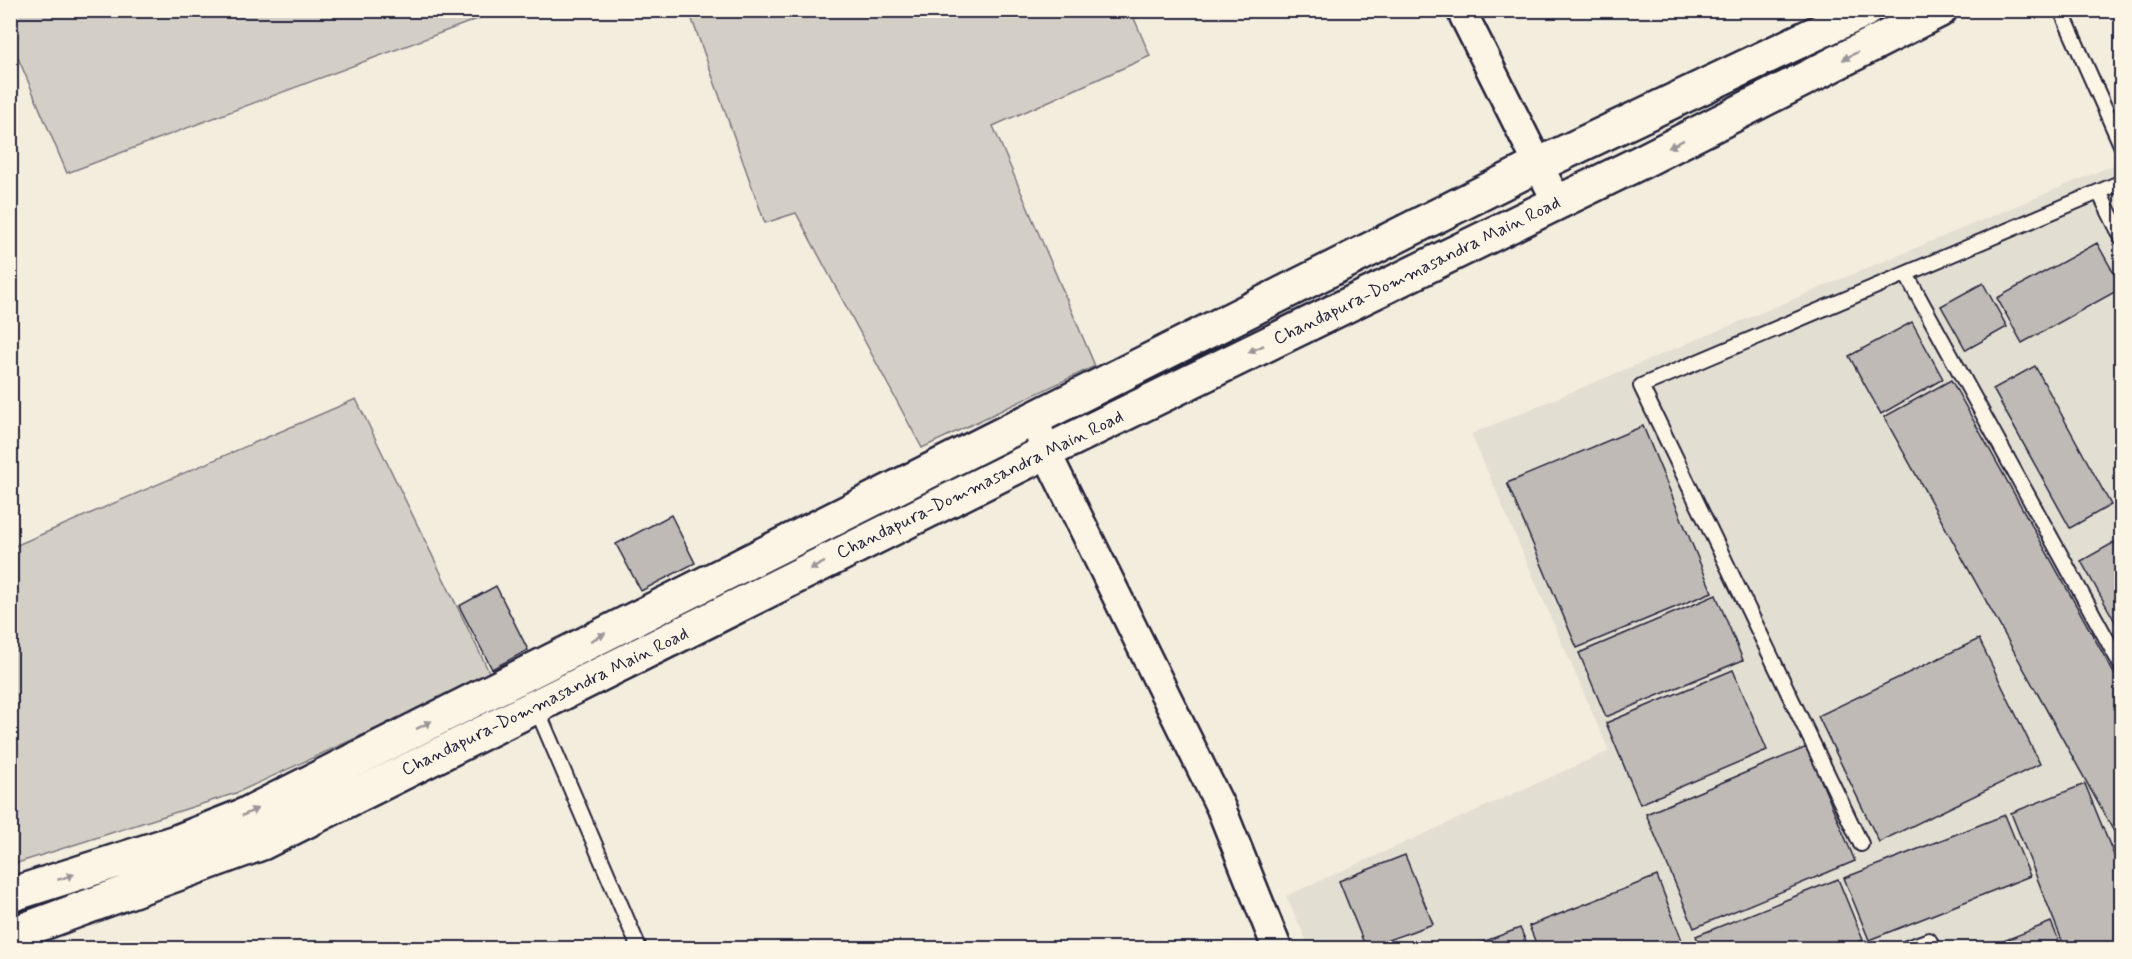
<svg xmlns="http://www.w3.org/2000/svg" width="2132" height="959" font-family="Mynerve,sans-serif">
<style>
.built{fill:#e3ded2}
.green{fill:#d4cfc6;stroke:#7b7880;stroke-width:1.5}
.building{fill:#bfbab6;stroke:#22223b;stroke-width:1.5}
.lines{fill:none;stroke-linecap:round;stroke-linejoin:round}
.service-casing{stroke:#22223b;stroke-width:18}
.minor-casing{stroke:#22223b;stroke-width:33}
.secondary-casing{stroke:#22223b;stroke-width:38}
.service{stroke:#fcf5e5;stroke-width:14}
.minor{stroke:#fcf5e5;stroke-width:28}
.secondary{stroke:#fcf5e5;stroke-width:33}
.oneway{fill:#9a9698}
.labels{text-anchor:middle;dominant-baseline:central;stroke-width:5;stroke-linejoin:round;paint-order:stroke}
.street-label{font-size:18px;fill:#22223b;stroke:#fcf5e5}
</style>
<rect width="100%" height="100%" fill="#f3edde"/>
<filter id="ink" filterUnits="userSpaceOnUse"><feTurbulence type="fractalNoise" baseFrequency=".0167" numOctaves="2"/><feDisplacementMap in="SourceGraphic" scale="12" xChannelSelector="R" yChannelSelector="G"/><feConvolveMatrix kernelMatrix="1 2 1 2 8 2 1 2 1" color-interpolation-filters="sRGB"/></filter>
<g filter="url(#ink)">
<path class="built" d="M2121 162V948H1310L1286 896 1609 751 1471 434Z"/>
<path class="green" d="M10 11 11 10 499 11 67 173 11 41Z
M689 11H1131L1150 56 993 126 1095 366 922 448 796 213 765 223Z
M356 399 491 676 236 793 11 865 10 548Z"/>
<path class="building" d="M2097 243 2122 288 2022 343 1997 298Z
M1983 283 2007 327 1966 350 1941 306Z
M1912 322 1943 379 1881 414 1849 356Z
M2035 366 2111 505 2070 528 1993 389Z
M1951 380 2122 688V846L1884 417Z
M1643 426 1712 592 1577 648 1507 483Z
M671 515 695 563 641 591 616 544Z
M2122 538V634L2081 561Z
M496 586 528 650 492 669 459 606Z
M1716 595 1743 660 1606 717 1579 653Z
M1979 639 2040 764 1879 842 1818 716Z
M1733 670 1767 750 1640 804 1606 723Z
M1807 747 1855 861 1694 928 1646 814Z
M2085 784 2122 875V944L2109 948H2065L2011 813Z
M2005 815 2030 876 1869 940 1844 878Z
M1405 855 1433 924 1366 948 1339 881Z
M1657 876 1685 948H1538L1529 926Z
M1838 879 1863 940 1841 948H1701L1696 936Z
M2051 922 2062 948H1986Z
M1520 928 1529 948H1467Z"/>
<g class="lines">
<defs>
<path id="service" d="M2061 10 2122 147
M2099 192 2122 238
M1906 274 2122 667
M536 707 639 948
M1861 844 1641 386 2122 182
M1907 948 1929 940 1933 948"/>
<path id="minor" d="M1461 10 1557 202
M1034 418 1046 452 1221 808 1277 948"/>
<path id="secondary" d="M10 895 179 841 245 815 1538 165 1865 10
M10 935 262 843 1046 452 1641 162 1940 10"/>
</defs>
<use href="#service" class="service-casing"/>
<use href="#minor" class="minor-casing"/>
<use href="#secondary" class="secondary-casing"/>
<use href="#service" class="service"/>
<use href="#minor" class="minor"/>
<use href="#secondary" class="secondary"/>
</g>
<defs><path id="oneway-solid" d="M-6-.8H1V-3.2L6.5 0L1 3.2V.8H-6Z" transform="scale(1.5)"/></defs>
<g class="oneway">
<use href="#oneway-solid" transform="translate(1850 56) rotate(153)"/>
<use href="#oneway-solid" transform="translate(1676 144) rotate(153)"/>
<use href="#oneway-solid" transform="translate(1256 349) rotate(154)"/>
<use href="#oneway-solid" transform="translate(817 566) rotate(153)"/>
<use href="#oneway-solid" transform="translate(598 637) rotate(-27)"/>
<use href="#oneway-solid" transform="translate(424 725) rotate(-27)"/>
<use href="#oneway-solid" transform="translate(250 812) rotate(-25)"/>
<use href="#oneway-solid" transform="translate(66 877) rotate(-18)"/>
</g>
</g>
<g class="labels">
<g class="street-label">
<text transform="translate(1417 271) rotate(-26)">Chandapura-Dommasandra Main Road</text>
<text transform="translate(980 485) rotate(-26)">Chandapura-Dommasandra Main Road</text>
<text transform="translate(545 702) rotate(-26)">Chandapura-Dommasandra Main Road</text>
</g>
</g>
<rect width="2132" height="959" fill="none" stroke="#fcf5e5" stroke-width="36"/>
<rect x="18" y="18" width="2096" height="923" fill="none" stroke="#22223b" stroke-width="2" filter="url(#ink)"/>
</svg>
